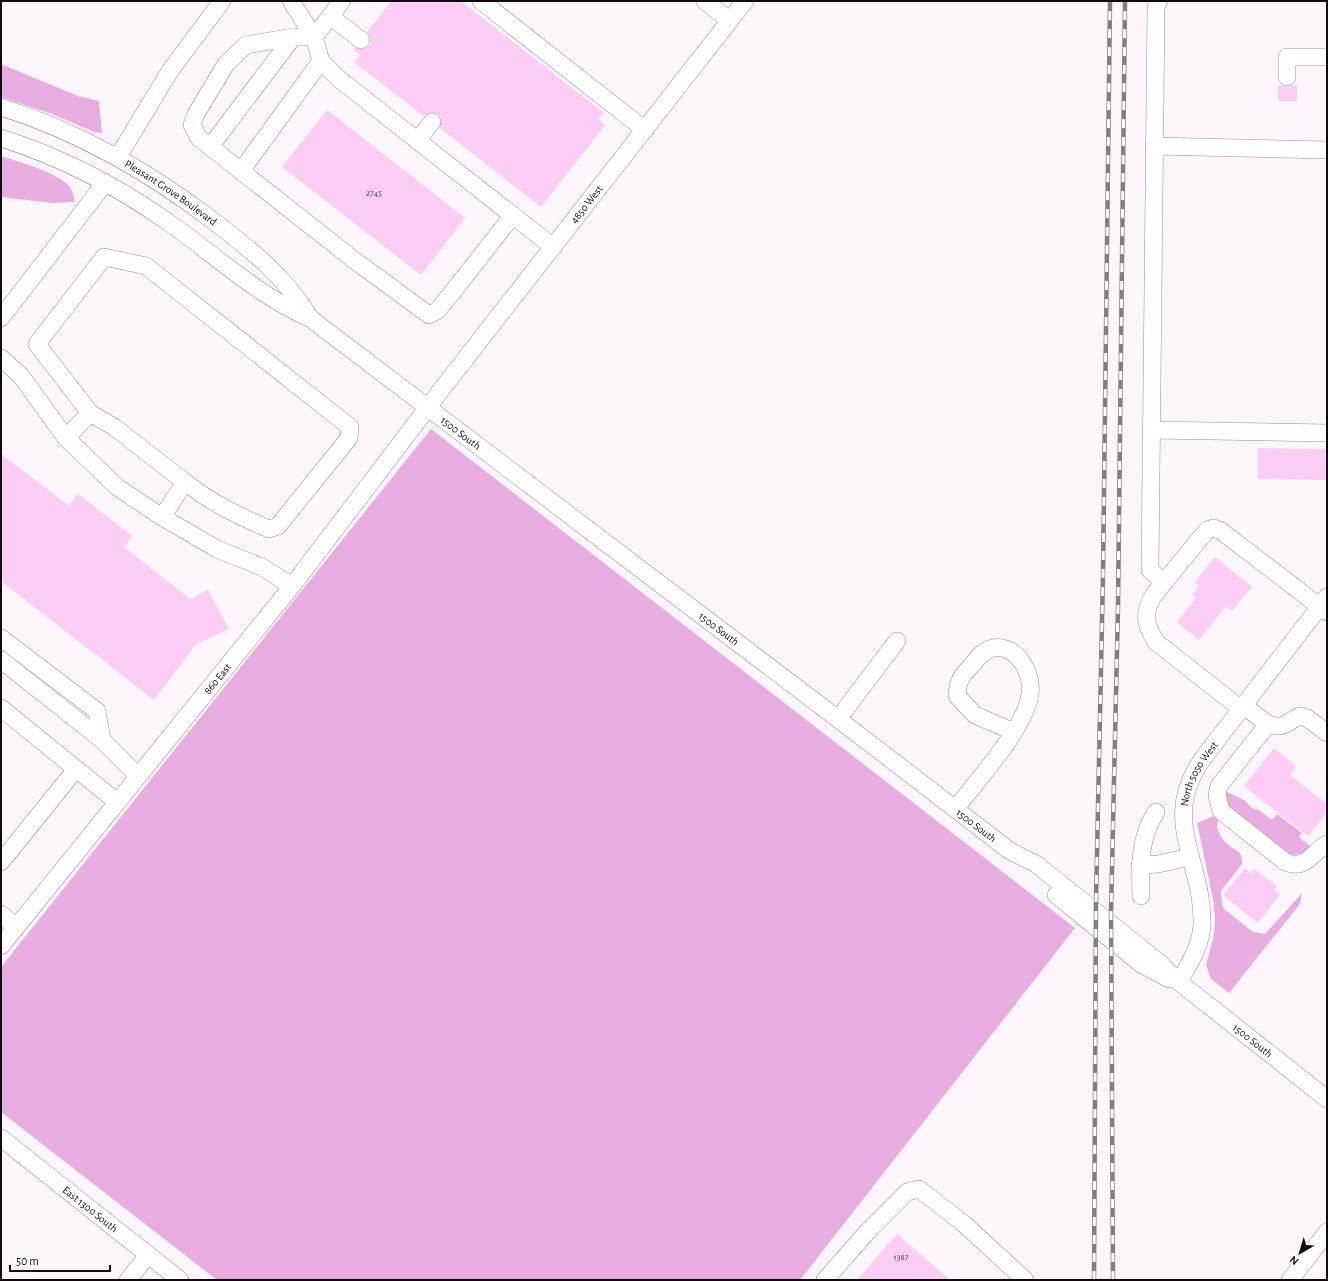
<svg xmlns="http://www.w3.org/2000/svg" width="1328" height="1281" font-family="'Alegreya Sans',sans-serif">
<style>
.green{fill:#e8ade0}
.building{fill:#fbccf4}
.lines{fill:none;stroke-linecap:round;stroke-linejoin:round}
.minor-casing{stroke:#a1859d;stroke-width:18}
.minor{stroke:#fff;stroke-width:17}
.rail-casing{stroke:#847c83;stroke-width:4.5}
.rail{stroke:#fff;stroke-width:3;stroke-dasharray:9;stroke-linecap:butt}
.labels{text-anchor:middle;dominant-baseline:central;stroke-width:4;stroke-linejoin:round;paint-order:stroke}
.number-label{font-size:9px;fill:#4c3949}
.street-label{font-size:11px;fill:#110810;stroke:#fff}
</style>
<rect width="100%" height="100%" fill="#fcf5fb"/>
<path class="green" d="M1 64 78 96 99 101 102 133 94 132 52 114 1 97Z
M1 156C17 161 61 174 70 187 72 191 74 197 75 202L52 203 1 197Z
M431 429 1075 928 800 1280H217L1 1112V967Z
M1225 791 1244 800 1252 808 1259 810 1272 820 1277 814 1302 833 1299 837 1311 847 1304 853 1292 855 1275 845 1276 844 1273 841 1271 842 1227 805Z
M1214 816 1218 820C1214 829 1223 842 1231 847 1233 849 1237 850 1239 852 1242 855 1242 860 1242 864L1221 891 1222 905 1224 909 1253 932 1265 934 1302 893 1300 904 1229 993 1211 979 1206 965 1214 935 1215 917 1213 899 1197 823Z"/>
<path class="building" d="M391 1H461L604 113 598 119 605 125 541 207 440 128 441 119 438 114 429 113 424 116 354 62 360 55 353 50 355 48 364 49 369 46 371 41 367 32Z
M1278 85 1287 87 1297 85V101H1278Z
M327 110 465 218 421 275 282 167Z
M1258 448 1327 449V480L1258 479Z
M1 454 69 506 78 494 132 536 124 547 190 599 208 590 229 629 196 644 154 700 1 581Z
M1215 557 1252 587 1232 611 1226 606 1199 640 1177 622 1196 598 1192 595 1199 586 1195 582Z
M1274 748 1296 766 1290 775 1327 804V812L1308 836 1244 786Z
M1245 868 1251 873 1254 869 1277 886 1274 890 1280 894 1258 923 1223 895Z
M897 1234 950 1280H857Z"/>
<g class="lines">
<defs>
<g id="minor">
<path d="M291 1 314 37 321 61 339 79 553 247"/>
<path d="M342 1 314 37H293L246 45 226 64 196 114 192 125 199 138 354 260 429 315 437 311 455 289 513 215"/>
<path d="M481 1 645 130"/>
<path d="M705 1 730 21"/>
<path d="M1159 1 1156 7 1150 570 1163 582"/>
<path d="M330 16 361 40"/>
<path d="M1287 77V57H1327"/>
<path id="s1" d="M1 107C80 132 150 172 216 223 255 253 284 276 311 319"/>
<path id="s2" d="M1 138C61 157 117 186 168 222 215 255 258 296 311 319L838 719 1010 851 1036 864 1161 964 1179 982 1327 1099"/>
<path d="M417 141 432 122"/>
<path d="M1154 146 1327 150"/>
<path d="M210 147 293 37"/>
<path d="M118 157 170 71 222 1"/>
<path d="M241 171 321 61"/>
<path d="M1 318 105 183"/>
<path d="M1 358 21 376 66 438 117 487 162 517 217 549 262 567 292 586"/>
<path d="M90 413 114 427 185 482"/>
<path d="M1151 430 1327 433"/>
<path d="M66 438 90 413 37 344 104 257 146 266 350 427 349 438 278 526 269 529C239 516 211 503 185 482L162 517"/>
<path d="M1 638 97 711 102 740 138 776"/>
<path d="M1 660 102 740"/>
<path d="M1244 706 1268 724 1219 786 1217 795 1221 811 1284 861C1305 872 1311 853 1327 844"/>
<path d="M1 708 117 802"/>
<path d="M1241 709 1156 642C1145 624 1143 614 1153 596L1207 530 1214 528 1221 531 1327 612"/>
<path d="M838 719 897 641"/>
<path d="M1268 724C1284 730 1286 722 1300 716L1307 718 1327 733"/>
<path d="M956 808C977 781 1026 727 1030 694 1033 673 1017 644 993 648 983 650 977 659 970 667 960 678 958 681 957 696L975 715 1014 732"/>
<path d="M1 862 76 769"/>
<path d="M1140 865 1158 864 1190 857"/>
<path d="M1056 895 1141 964 1169 979"/>
<path d="M1141 896C1140 866 1139 838 1156 812"/>
<path d="M1 914 16 927"/>
<path id="s3" d="M1 946 292 586 448 381 745 1"/>
<path id="s4" d="M1179 982C1189 964 1201 946 1202 925 1204 860 1158 820 1204 757L1327 597"/>
<path id="s5" d="M1 1138 180 1280"/>
<path d="M128 1280 148 1255"/>
<path d="M825 1280 868 1231 907 1192 919 1189 963 1223 1025 1280"/>
<path d="M1290 1280 1327 1232"/>
</g>
</defs>
<use href="#minor" class="minor-casing"/>
<use href="#minor" class="minor"/>
<defs>
<path id="rail" d="M1094 1280 1096 901 1103 575 1110 1
M1113 1280 1111 913 1118 607 1125 1"/>
</defs>
<use href="#rail" class="rail-casing"/>
<use href="#rail" class="rail"/>
</g>
<g class="labels">
<g class="number-label">
<text x="374" y="193">2745</text>
<text x="901" y="1257">1387</text>
</g>
<g class="street-label">
<text stroke="none"><textPath href="#s1" startOffset="191">Pleasant Grove Boulevard</textPath></text>
<text stroke="none"><textPath href="#s3" startOffset="945">4850 West</textPath></text>
<text stroke="none"><textPath href="#s2" startOffset="549">1500 South</textPath></text>
<text stroke="none"><textPath href="#s2" startOffset="873">1500 South</textPath></text>
<text stroke="none"><textPath href="#s3" startOffset="344">860 East</textPath></text>
<text stroke="none"><textPath href="#s4" startOffset="219">North 5050 West</textPath></text>
<text stroke="none"><textPath href="#s2" startOffset="1197">1500 South</textPath></text>
<text stroke="none"><textPath href="#s2" startOffset="1548">1500 South</textPath></text>
<text stroke="none"><textPath href="#s5" startOffset="114">East 1300 South</textPath></text>
</g>
</g>
<rect width="1328" height="1281" fill="none" stroke="#110810" stroke-width="4"/>
<g transform="translate(1300 1253) rotate(218)" stroke="#ffffff" stroke-width="3" paint-order="stroke">
<path d="M0-3L7 15L0 10L-7 15Z" fill="#110810"/>
<text y="-6" font-size="11" font-weight="bold" text-anchor="middle" fill="#110810">N</text>
</g>
<path d="M10 1265v6h100v-6" fill="none" stroke="#110810" stroke-width="2"/>
<text x="16" y="1265" font-size="12" fill="#110810" stroke="#ffffff" stroke-width="3" paint-order="stroke">50 m</text>
</svg>
